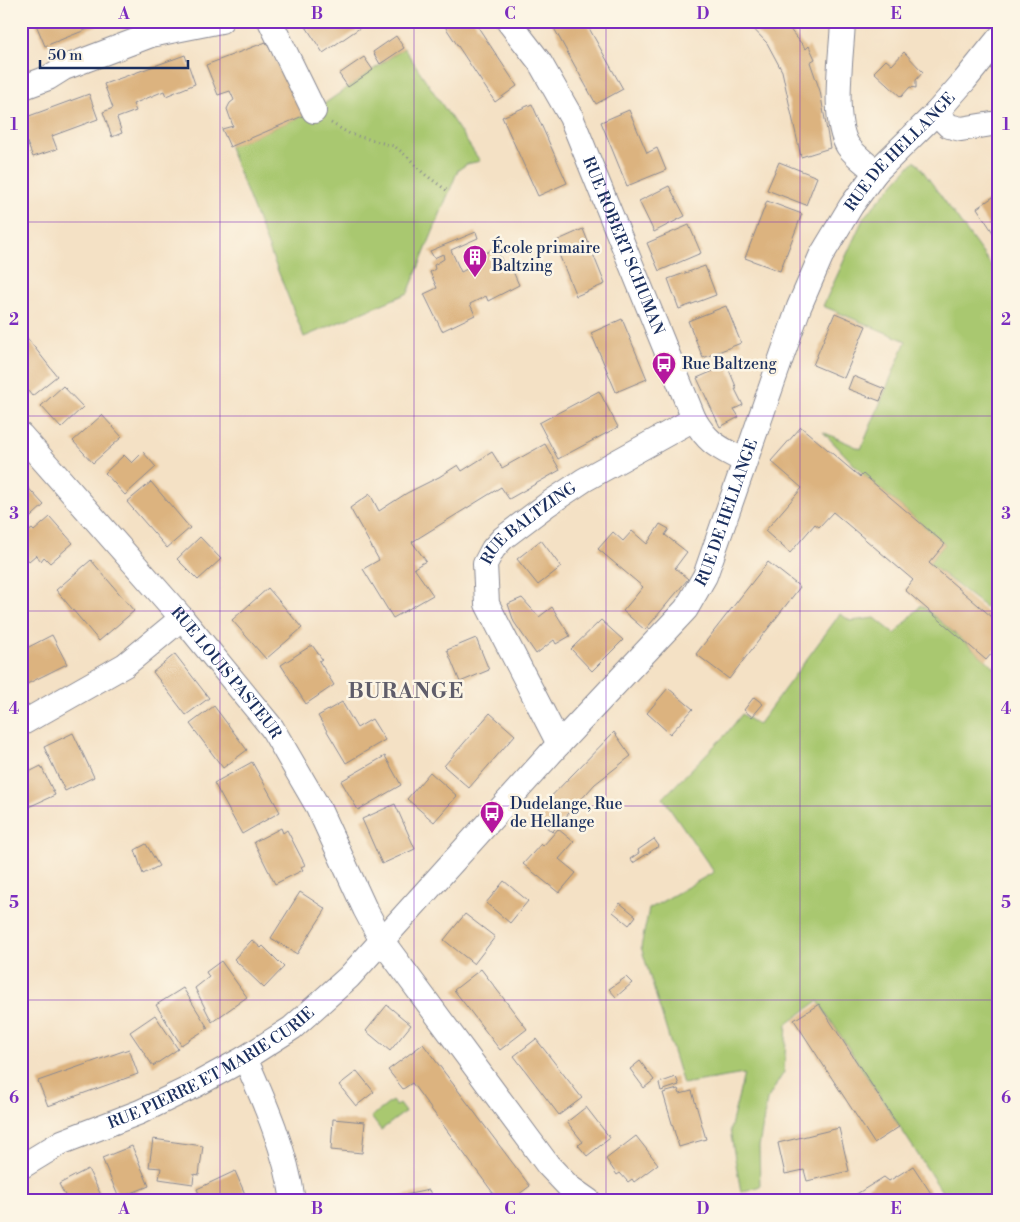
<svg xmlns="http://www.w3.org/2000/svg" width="1020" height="1222" font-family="'Libre Bodoni',serif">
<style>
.green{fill:#a9c86f;stroke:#627c66}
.building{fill:#dcb37f}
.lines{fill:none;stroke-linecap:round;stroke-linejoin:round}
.minor-casing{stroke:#888892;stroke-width:26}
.path{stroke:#888892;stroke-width:3;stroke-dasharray:1 4;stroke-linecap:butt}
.minor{stroke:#fff;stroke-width:24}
.grid{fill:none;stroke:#7b2cbf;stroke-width:1;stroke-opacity:0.55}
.labels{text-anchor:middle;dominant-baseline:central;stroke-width:5;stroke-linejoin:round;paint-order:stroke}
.street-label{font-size:16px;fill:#1b2f5e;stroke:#fcf5e5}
.poi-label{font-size:16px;fill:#1b2f5e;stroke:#fcf5e5;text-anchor:start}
.district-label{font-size:21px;font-weight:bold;letter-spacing:1px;fill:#5f5d6a;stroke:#fcf5e5}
.neatline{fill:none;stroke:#7b2cbf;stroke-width:2}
.grid-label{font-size:16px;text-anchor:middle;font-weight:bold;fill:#7b2cbf}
</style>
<rect width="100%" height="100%" fill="#fcf5e5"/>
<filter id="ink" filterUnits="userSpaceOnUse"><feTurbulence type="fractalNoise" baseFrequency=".02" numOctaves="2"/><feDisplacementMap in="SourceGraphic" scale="10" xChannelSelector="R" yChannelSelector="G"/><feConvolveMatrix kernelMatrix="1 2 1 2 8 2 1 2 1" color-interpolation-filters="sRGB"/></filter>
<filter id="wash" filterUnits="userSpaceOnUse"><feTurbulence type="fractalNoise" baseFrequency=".0096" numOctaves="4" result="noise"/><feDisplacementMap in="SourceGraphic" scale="20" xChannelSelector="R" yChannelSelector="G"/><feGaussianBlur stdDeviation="1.12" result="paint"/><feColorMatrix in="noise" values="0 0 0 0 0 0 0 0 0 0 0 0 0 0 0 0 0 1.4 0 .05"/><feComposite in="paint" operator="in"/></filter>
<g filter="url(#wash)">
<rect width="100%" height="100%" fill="#f4e1c5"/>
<path class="green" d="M404 48 480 161 467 164 458 170 408 293 304 337 229 147 314 111Z
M915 160 999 276V618L929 563 945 544 863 474 823 432 861 449 906 341 823 306 864 217Z
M921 605 999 671V1201H948L818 1001 787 1024 784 1072 767 1100 759 1147 760 1186 741 1192 730 1130 744 1074 683 1084 641 947 649 909 714 872 663 798 727 733 742 714 758 725 840 614 851 621 875 618 895 634Z
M392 1101 396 1106 399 1104 405 1112 381 1130 371 1117Z"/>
<g id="blocks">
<path class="building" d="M36 21H108L45 46 35 22Z
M304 21H370L323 53 303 22Z
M449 21H474L517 86 495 102 444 25Z
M550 21H585L623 89 596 104Z
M746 21H783L806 49 809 46 815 59 810 62 820 91 830 148 801 157 782 71 767 43Z
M396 36 404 48 380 64 373 52Z
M266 42 305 115 230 147 222 129 233 126 227 109 230 103 234 100 230 91 218 95 206 65Z
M904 52 923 72 916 80V88L910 87 901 97 874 72 886 60 892 65Z
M185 55 195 84 166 96 164 91 133 104 136 111 117 118 122 133 112 137 103 112 113 108 104 84Z
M364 57 373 70 348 87 339 74Z
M89 94 98 119 52 136 57 149 33 157 23 133 21 119Z
M532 104 567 183 538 196 502 117Z
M629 110 647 153 657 148 666 170 627 186 601 122Z
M779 162 817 177 806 205 767 190Z
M669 186 685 216 654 232 639 201Z
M999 193V231L994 234 977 208Z
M767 201 802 214 780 271 745 258Z
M689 225 701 253 659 271 647 243Z
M583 229 605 284 576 296 554 242Z
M476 232 478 238 451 250 461 272 471 267 469 261 496 248 507 272 512 269 519 285 488 301 486 296 470 304 475 315 442 331 424 294 437 288 430 272 435 269 434 265 444 259 443 254 434 258 430 251Z
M705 266 716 295 679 309 668 279Z
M726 306 741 343 703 358 688 321Z
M835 313 866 326 844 378 813 365Z
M622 319 647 379 616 392 591 333Z
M24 334 57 376 32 396 21 382V337Z
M727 365 737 389H735L743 405 734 409 739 417 720 427 697 378Z
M853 376 885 389 880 401 848 389Z
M63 386 83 407 61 428 41 406Z
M599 391 618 427 558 459 539 423Z
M102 415 122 437 93 463 73 441Z
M801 427 860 477 863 474 945 544 929 563 999 623V645L986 660 905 590 913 580 833 512 819 527 815 524 790 553 765 531 802 488 771 461Z
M545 444 560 470 509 499 501 487 412 542 426 561 414 568 433 595 393 618 363 569 379 560 350 508 370 494 379 511 407 493 439 477 458 465 462 471 492 452 502 468Z
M143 452 156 467 125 495 105 473 124 455 132 463Z
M21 480 44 505 22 525 21 524Z
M151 482 190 528 167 548 127 502Z
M50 517 73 543 50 563 44 557 41 561 36 555 29 561 21 552V538L32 529 34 531Z
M660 524 669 529 665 535 687 552 675 568 688 579 645 630 623 611 643 587 598 549 613 532 623 541 632 531 647 544Z
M200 537 221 559 198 580 177 559Z
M541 540 561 567 538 585 517 559Z
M91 560 134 611 99 641 56 590Z
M768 562 800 587 729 679 696 654Z
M268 588 302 628 266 659 232 620Z
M522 598 539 617 552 607 570 636 556 644 554 640 536 654 514 622 508 604Z
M601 620 623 640 592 671 571 649Z
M52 635 67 664 21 687V651Z
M476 638 489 670 460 682 447 650Z
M312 645 322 659 319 661 334 685 306 704 281 665Z
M175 654 209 698 186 715 153 672Z
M668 688 693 709 670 734 647 713Z
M754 697 763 704 752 717 744 710Z
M342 702 357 728 372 719 385 740 346 763 318 716Z
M214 706 247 750 223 768 190 724Z
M490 713 515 735 469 788 444 766Z
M614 732 631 756 595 784 552 832 533 815Z
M73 733 94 777 65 791 44 747Z
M385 756 401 785 358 810 341 781Z
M21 762 27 773 41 766 55 795 24 809 21 803Z
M252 762 280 812 242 834 214 783Z
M430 772 457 796 434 822 407 799Z
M395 804 415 849 382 864 362 819Z
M281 828 283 833 287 830 305 865 301 867 303 870 275 884 254 842Z
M558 829 574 842 559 859 576 873 559 893 523 864 541 844 543 846Z
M654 839 659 846 633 863 630 859 639 853 638 850Z
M146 844 159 866 143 874 135 850Z
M504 881 528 901 510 923 486 903Z
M300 892 326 909 297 954 271 938Z
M620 903 636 916 629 925 613 912Z
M465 914 495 937 474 964 444 940Z
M252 940 261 948 263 946 284 967 264 988 234 959Z
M221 961 247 997 212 1022 195 988 209 977 206 972Z
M481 969 527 1029 500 1050 454 990Z
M626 977 632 983 616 997 609 989Z
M183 988 208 1028 181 1045 156 1005Z
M819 1004 899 1127 874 1143 794 1020Z
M387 1005 411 1025 390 1051 366 1031Z
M155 1015 178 1049 153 1066 130 1032Z
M536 1039 582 1098 559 1115 514 1056Z
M423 1044 530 1186 510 1201H499L412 1083 403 1089 388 1070Z
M129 1049 138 1074 48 1106 38 1081Z
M640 1061 654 1080 644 1088 630 1069Z
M357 1071 374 1092 356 1106 339 1085Z
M676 1077 679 1085 661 1091 659 1083Z
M678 1089 680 1094 692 1091 706 1139 679 1147 663 1093Z
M586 1107 610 1138 587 1156 578 1145 583 1142 567 1122Z
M333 1119 365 1122 362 1153 331 1150Z
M839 1128 849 1171 807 1181 804 1170 785 1174 778 1143Z
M636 1136 658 1164 634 1182 632 1179 628 1182 620 1173 617 1175 606 1159Z
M153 1139 203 1146 199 1175 194 1174 193 1184 159 1179 161 1168 149 1167Z
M132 1146 149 1186 119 1198 102 1158Z
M913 1166 936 1201H859L855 1195 884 1177 889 1181Z
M88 1169 104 1201H68L59 1184Z
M235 1171 248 1201H202L197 1189Z
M429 1190 434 1201H401L400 1196Z"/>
</g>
</g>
<g filter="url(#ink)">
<use href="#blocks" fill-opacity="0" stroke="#888892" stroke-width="1"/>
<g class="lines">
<defs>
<g id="minor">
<path d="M270 21 314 111"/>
<path id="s1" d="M508 21 539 61 571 117 694 419C709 445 719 447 744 461"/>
<path d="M843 21C842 54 831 119 848 146 855 156 867 164 876 172"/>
<path d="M21 88 48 78 64 68 151 35 221 21"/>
<path d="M936 113 949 126 961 129 998 123"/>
<path id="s2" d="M21 435 182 618 272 728 318 807 365 909 382 941 548 1165 569 1187 589 1201"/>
<path d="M21 724 125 665 182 618"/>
<path id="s3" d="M559 744 487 604 485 564 493 549 503 538 548 504 584 480 694 419"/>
<path d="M245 1058C265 1103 286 1151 293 1201"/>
<path id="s4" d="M21 1167 62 1142 140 1112 194 1086 245 1058 292 1028 349 977 559 744 686 609 705 576 799 307 821 256 851 206 876 172 936 113 965 80 999 38"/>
</g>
</defs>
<use href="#minor" class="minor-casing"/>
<path class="path" d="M331 123 350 134 394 146 407 156 423 173 449 192"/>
<use href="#minor" class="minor"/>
</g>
</g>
<path class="grid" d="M220 21V1201M414 21V1201M606 21V1201M800 21V1201M21 222H999M21 416H999M21 611H999M21 806H999M21 1000H999"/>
<defs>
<symbol id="building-pin" viewBox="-11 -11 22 30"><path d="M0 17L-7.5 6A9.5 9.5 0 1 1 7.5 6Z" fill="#b5179e" stroke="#fcf5e5"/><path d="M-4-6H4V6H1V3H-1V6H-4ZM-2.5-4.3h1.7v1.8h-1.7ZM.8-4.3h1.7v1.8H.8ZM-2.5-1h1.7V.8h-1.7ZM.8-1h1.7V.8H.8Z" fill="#fff"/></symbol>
<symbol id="bus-pin" viewBox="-11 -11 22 30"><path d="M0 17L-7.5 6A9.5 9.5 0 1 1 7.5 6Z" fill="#b5179e" stroke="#fcf5e5"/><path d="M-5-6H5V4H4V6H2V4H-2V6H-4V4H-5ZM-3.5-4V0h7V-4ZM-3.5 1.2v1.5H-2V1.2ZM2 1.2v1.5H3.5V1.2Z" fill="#fff"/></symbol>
</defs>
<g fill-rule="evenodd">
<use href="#building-pin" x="461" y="243" width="28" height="38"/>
<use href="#bus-pin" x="650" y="350" width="28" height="38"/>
<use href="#bus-pin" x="478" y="799" width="28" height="38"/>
</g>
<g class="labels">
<g class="street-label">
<text stroke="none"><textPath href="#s4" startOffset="1391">RUE DE HELLANGE</textPath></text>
<text stroke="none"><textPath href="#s1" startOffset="254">RUE ROBERT SCHUMAN</textPath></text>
<text stroke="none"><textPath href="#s4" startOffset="986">RUE DE HELLANGE</textPath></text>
<text stroke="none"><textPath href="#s3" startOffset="258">RUE BALTZING</textPath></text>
<text stroke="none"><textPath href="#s2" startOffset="314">RUE LOUIS PASTEUR</textPath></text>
<text stroke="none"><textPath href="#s4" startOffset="215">RUE PIERRE ET MARIE CURIE</textPath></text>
</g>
<g class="poi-label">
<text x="492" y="248">École primaire<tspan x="492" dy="18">Baltzing</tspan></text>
<text x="682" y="364">Rue Baltzeng</text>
<text x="510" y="804">Dudelange, Rue<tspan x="510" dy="18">de Hellange</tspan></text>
</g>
<g class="district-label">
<text x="406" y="692">BURANGE</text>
</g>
</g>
<rect width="1020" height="1222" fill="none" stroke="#fcf5e5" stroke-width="55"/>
<path d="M40 60v8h148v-8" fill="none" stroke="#1b2f5e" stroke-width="2.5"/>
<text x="48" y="60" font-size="15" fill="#1b2f5e" stroke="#fcf5e5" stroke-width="4" paint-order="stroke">50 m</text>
<rect x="28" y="28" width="964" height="1166" class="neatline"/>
<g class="grid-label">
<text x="124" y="19">A</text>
<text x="317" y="19">B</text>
<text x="510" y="19">C</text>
<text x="703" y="19">D</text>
<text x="896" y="19">E</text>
<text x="14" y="130">1</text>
<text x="1006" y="130">1</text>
<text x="14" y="325">2</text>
<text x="1006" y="325">2</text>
<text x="14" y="519">3</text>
<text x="1006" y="519">3</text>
<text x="14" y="714">4</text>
<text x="1006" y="714">4</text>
<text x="14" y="908">5</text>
<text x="1006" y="908">5</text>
<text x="14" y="1103">6</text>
<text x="1006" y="1103">6</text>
<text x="124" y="1214">A</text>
<text x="317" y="1214">B</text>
<text x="510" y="1214">C</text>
<text x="703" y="1214">D</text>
<text x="896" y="1214">E</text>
</g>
</svg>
